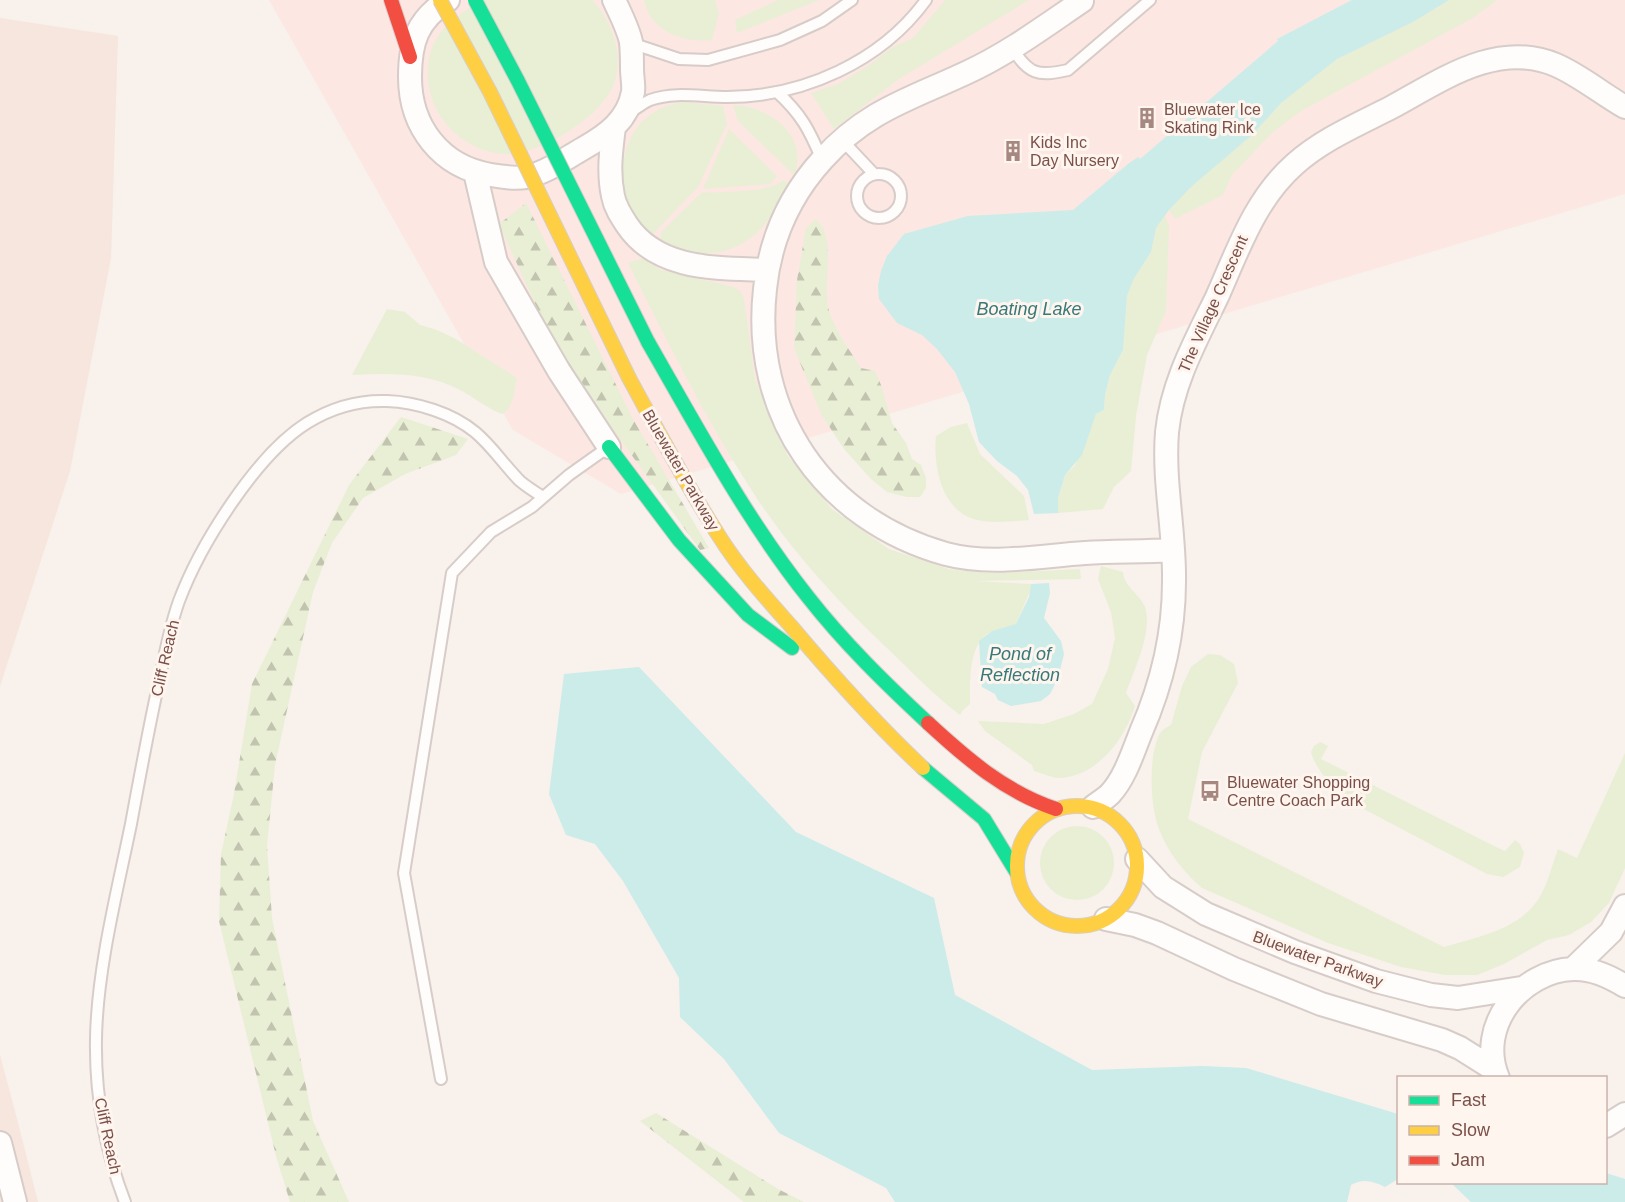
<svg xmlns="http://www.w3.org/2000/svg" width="1625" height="1202" font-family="Helvetica,sans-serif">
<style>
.residential{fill:#f6e6dd}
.commercial{fill:#fce7e2}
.green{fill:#e9efd5}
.forest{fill:url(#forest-firs)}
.water{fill:#cbece9}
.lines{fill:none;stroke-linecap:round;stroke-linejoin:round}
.lane-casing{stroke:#d7ccc8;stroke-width:14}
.street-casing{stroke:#d7ccc8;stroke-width:26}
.fast-casing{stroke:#d9ceca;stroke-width:16}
.slow-casing{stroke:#d9ceca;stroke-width:16}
.jam-casing{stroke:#d9ceca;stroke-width:16}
.lane{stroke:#fefdfc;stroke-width:10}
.street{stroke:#fefdfc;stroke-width:22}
.fast{stroke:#16e098;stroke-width:14}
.slow{stroke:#ffcf43;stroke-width:14}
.jam{stroke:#f24e42;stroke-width:14}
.fast-bridge-casing{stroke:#d9ceca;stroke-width:16;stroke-linecap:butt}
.slow-bridge-casing{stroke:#d9ceca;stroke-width:16;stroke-linecap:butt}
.fast-bridge{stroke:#16e098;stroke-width:14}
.slow-bridge{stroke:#ffcf43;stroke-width:14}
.labels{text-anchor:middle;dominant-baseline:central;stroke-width:6;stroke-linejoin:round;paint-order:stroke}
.poi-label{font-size:16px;fill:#7b5048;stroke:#fff5ef;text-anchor:start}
.street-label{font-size:16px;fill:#7b5048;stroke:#fff5ef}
.water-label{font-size:18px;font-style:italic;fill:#377978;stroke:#fff5ef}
</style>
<defs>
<pattern id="forest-firs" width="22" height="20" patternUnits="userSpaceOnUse" patternTransform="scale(1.5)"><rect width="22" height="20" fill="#e9efd5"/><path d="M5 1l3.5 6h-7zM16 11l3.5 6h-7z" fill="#c2c4af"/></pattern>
</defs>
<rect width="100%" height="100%" fill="#f8f1ec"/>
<path class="residential" d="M0 18 118 36 111 258 70 471 0 686Z
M0 1055 17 1119 38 1202H0Z"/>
<path class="commercial" d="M269 0H1625V194L621 494 513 430Z"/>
<path class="green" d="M482 0H592C614 22 627 62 610 92 593 121 538 156 503 154 481 152 462 142 448 126 437 114 430 98 428 81 425 37 448 21 482 0Z
M644 0H715L719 13 712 40C684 43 650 32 644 0Z
M778 0H819L737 33 735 20Z
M945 0H1029L899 79 834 129 811 93 838 84 868 66 891 48 913 38Z
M1449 0H1498L1471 19 1301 111 1273 132 1232 175 1223 195 1175 219 1169 210 1191 187 1252 135 1281 103 1337 59 1413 22Z
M682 102 723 106 727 124 698 187 652 235C643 226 634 217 629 206 615 174 624 128 656 111 664 106 673 104 682 102Z
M733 105C769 106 810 136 794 175L738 121Z
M729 129 777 176 770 184 703 189Z
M783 180 789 183C781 197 775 212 765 224 736 258 697 260 660 241L661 232 701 193C720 191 772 193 783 180Z
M1165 216 1169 226 1166 311 1147 355 1136 416 1131 471 1114 487 1103 509 1058 513V498L1065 475 1075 465 1096 414 1104 410 1105 395 1110 375 1123 350 1127 296 1133 280 1151 252 1156 228Z
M643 258 661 270 734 287 741 292 744 299 755 380 788 456 832 509 889 549 949 569 971 572 1000 573 1080 569 1081 579 974 581 1031 584V589L1016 624C1007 629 997 628 989 633 968 645 970 683 970 704L963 710 960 715C935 696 913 673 890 651 839 603 792 552 754 494 706 420 667 341 628 263Z
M387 309 405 312 420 325 437 330 456 339 517 378C514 390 514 408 502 414 486 408 473 396 458 389 425 372 388 373 352 375Z
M967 423 980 454 1024 496 1029 520C1013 521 994 524 978 520 942 513 933 467 936 436L951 427Z
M1101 566 1123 572C1124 587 1140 594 1145 607 1153 632 1134 670 1126 693L1135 706C1125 739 1099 774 1062 778 1054 779 1042 773 1034 771L1032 765 985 731 978 721 1044 724 1074 714 1092 704 1108 669 1115 638 1111 612 1098 579Z
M1208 654 1220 655 1234 664 1238 683 1202 752 1188 819 1444 947C1478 937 1519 930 1539 898 1548 884 1552 865 1558 849L1577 858 1625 753V868L1609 903 1591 922 1569 935 1547 940 1504 964 1477 975H1445L1401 967 1328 943 1202 888C1184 873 1167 851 1159 829 1150 805 1148 756 1160 733 1162 730 1167 727 1171 725L1182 686 1191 667Z
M1320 742 1328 746 1321 759 1494 846 1505 851 1515 840 1520 844 1524 853 1520 867 1503 877 1487 874 1360 807C1341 796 1317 774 1311 752L1314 746Z
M1040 863a37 37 0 1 1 74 0a37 37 0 1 1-74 0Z"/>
<path class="forest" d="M526 203 633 419 709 548 700 550 556 350 499 224Z
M816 219C839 240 820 286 830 314 837 333 850 351 861 368L875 371 881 385 892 423 906 443 912 459 921 465 926 478V488L920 497H907L887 492 871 479 844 449 821 414 794 348 797 280 806 228Z
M401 417 468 439 456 455 405 474 363 498 332 543 313 592 275 765 267 846 272 918 313 1121 349 1202H290L276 1156 219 921 221 854 234 794 252 684 349 485Z
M656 1113 778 1189 804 1202H744L640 1121Z"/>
<path class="water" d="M1352 0H1449L1413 22 1337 59 1281 103 1252 135 1191 187 1169 210 1156 228 1151 252 1133 280 1127 296 1123 350 1110 375 1105 395 1104 410 1096 414 1082 455 1065 475 1058 498V513L1034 514 1028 490 1017 476 997 461 979 442 969 404 955 372 937 349 922 335 897 323 879 299 878 286 881 271 887 256 904 234 968 216 1073 210 1128 164 1138 157 1140 159 1278 41 1277 39Z
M1049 583 1050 593 1044 618 1061 641 1064 654 1058 678 1050 694 1041 701 1011 706 998 700 995 694 982 687 979 641 992 631 1016 624 1029 597 1031 584Z
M639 667 796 832 934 898 955 995 1092 1070 1202 1066 1246 1068 1398 1114V1179L1385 1187C1373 1181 1363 1178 1351 1185L1347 1202H895L886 1188 779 1133 724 1059 680 1017 679 978 623 881 595 844 566 835 549 794 564 674Z
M1606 1173 1625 1179V1202H1471L1451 1183 1606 1182Z"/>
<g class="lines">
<defs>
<path id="lane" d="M631 43 679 59 708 60 780 40 822 21 852 0
M1012 48C1029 74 1037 77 1068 70L1150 0
M777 92C801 114 809 129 822 160
M630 112C636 109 643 103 650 100 675 91 701 97 727 97 802 97 881 62 926 0
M842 140 874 174
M857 196a22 22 0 1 1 44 0a22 22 0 1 1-44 0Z
M441 1079 404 873 452 573 491 532 532 507 569 475 607 448
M125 1202C105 1150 95 1094 96 1039 97 970 117 892 131 824 140 775 149 726 160 677 165 652 170 626 179 601 200 545 256 455 307 423 331 408 359 400 387 401 416 402 452 413 475 432 492 446 504 465 520 481 527 487 535 492 543 497"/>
<path id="street" d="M448 0C417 20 410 42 410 77 410 127 441 167 491 175 503 177 515 179 527 177 548 172 566 158 584 148 607 135 628 120 633 92 634 85 632 77 632 69 632 61 632 51 631 42 628 28 620 13 614 0
M1082 1C1045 26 1009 53 968 72 911 99 867 110 823 159 790 195 770 240 765 289 751 414 824 520 946 554 991 566 1039 556 1085 553 1114 551 1143 552 1172 550
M614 127C611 150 608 173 613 196 615 207 621 216 627 225 658 271 718 268 767 270
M475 172 496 262 559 371 609 447
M1093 807C1098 803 1105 799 1110 794 1125 778 1133 752 1141 732 1162 684 1174 634 1174 582 1175 532 1163 482 1167 432 1172 383 1196 340 1217 297 1238 250 1255 199 1295 164 1323 139 1359 124 1392 107 1442 80 1497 40 1556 65 1581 76 1602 94 1625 107
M1137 859 1163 887 1206 914 1295 952 1376 981 1431 995 1458 998 1521 988
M1106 919 1135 925 1157 933 1234 969 1321 1004 1442 1040 1460 1048 1495 1070
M1574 968 1611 932 1625 906
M1498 1078C1476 1026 1521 971 1573 969 1592 968 1609 976 1625 986
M1606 1126 1625 1114
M0 1143 15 1202"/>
<path id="fast" d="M648 342C698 429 746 519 808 597 844 643 885 683 928 723
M609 447 679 540 748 615 792 648
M923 768 984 819 1017 873"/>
<path id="slow" d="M629 378C658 431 686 485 719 536 739 568 765 597 790 625 832 675 875 723 923 768
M1017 866a60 60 0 1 1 120 0a60 60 0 1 1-120 0Z"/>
<path id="jam" d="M391 0 410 57
M928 723C967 759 1005 792 1056 809"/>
</defs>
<use href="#lane" class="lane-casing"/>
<use href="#street" class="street-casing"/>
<use href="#fast" class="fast-casing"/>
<use href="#slow" class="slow-casing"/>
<use href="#jam" class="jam-casing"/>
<use href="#lane" class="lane"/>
<use href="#street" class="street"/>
<use href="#fast" class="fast"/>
<use href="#slow" class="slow"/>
<use href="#jam" class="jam"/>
<defs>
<path id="fast-bridge" d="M475 0 518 81 648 342"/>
<path id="slow-bridge" d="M440 0 490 92 629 378"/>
</defs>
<use href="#fast-bridge" class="fast-bridge-casing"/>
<use href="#slow-bridge" class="slow-bridge-casing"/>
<use href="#fast-bridge" class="fast-bridge"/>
<use href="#slow-bridge" class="slow-bridge"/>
</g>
<defs>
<symbol id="building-bare" viewBox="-9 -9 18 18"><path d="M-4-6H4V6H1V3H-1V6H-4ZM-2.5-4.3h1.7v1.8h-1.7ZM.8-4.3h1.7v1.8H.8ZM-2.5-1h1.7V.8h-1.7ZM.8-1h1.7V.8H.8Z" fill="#a78881" stroke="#fff5ef" stroke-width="2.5" paint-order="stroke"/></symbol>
<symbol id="bus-bare" viewBox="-9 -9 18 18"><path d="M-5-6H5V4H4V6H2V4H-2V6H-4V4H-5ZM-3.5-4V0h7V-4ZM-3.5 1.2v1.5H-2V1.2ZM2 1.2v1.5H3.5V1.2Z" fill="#a78881" stroke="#fff5ef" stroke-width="2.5" paint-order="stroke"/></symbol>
</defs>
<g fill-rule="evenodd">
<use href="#building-bare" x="1132" y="103" width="30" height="30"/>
<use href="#building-bare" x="998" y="136" width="30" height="30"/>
<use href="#bus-bare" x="1195" y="776" width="30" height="30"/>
</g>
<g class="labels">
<g class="poi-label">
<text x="1164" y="109">Bluewater Ice<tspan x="1164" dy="18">Skating Rink</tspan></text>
<text x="1030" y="142">Kids Inc<tspan x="1030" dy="18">Day Nursery</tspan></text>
<text x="1227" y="782">Bluewater Shopping<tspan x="1227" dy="18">Centre Coach Park</tspan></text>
</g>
<g class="street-label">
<text transform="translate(1213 304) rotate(-66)">The Village Crescent</text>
<text transform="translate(681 470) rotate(60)">Bluewater Parkway</text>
<text transform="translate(165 658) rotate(-77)">Cliff Reach</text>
<text transform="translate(1318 959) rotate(20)">Bluewater Parkway</text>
<text transform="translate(108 1136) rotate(78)">Cliff Reach</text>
</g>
<g class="water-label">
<text x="1029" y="309">Boating Lake</text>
<text x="1020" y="654">Pond of<tspan x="1020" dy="21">Reflection</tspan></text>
</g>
</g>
<rect x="1397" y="1076" width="210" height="108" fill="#fff5ef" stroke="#cab3ac" stroke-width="1.5"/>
<rect x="1409" y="1096" width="30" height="9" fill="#16e098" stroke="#cab3ac" stroke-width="1.5"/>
<text x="1451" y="1106" font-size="18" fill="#7b5048">Fast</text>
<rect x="1409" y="1126" width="30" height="9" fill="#ffcf43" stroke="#cab3ac" stroke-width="1.5"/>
<text x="1451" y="1136" font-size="18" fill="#7b5048">Slow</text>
<rect x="1409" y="1156" width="30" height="9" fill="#f24e42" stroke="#cab3ac" stroke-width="1.5"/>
<text x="1451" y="1166" font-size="18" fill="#7b5048">Jam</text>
</svg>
